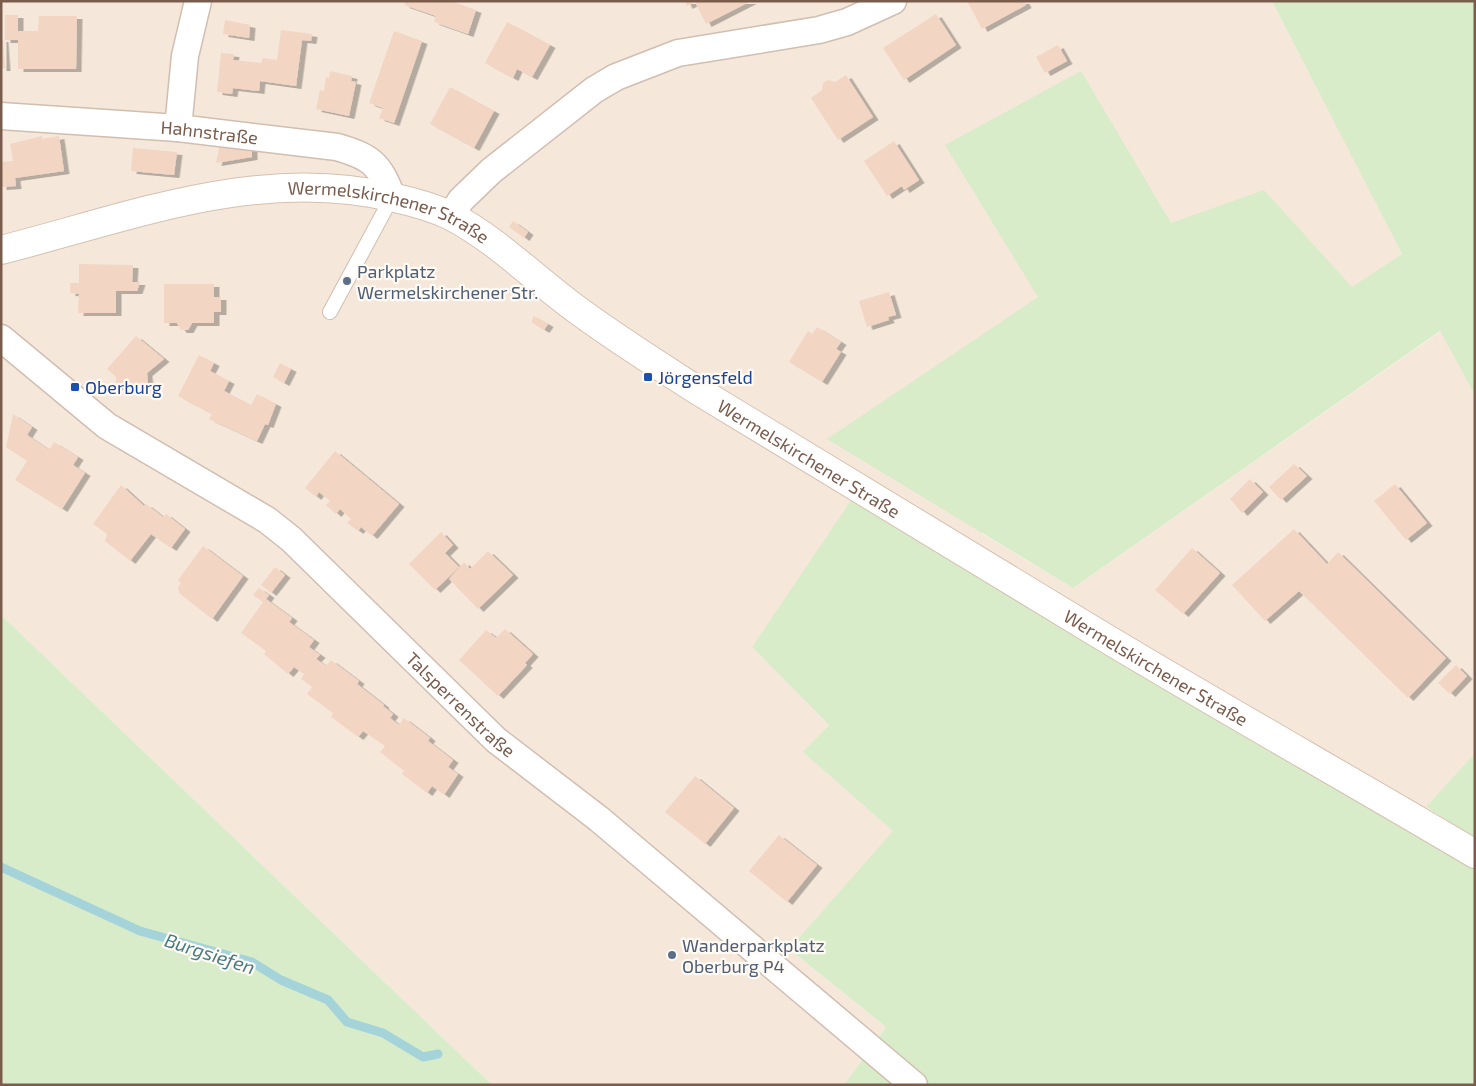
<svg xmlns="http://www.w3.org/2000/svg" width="1476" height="1086" font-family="'Exo 2',sans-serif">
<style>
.residential{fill:#f5e8da}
.green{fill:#d8ecc9}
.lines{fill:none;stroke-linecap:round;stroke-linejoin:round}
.stream{stroke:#a5d3da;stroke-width:9}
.building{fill:#f3d5c3;filter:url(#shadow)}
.lane-casing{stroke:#d1beb0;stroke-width:16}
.street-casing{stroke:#d1beb0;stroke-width:29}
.secondary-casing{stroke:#d6c0b0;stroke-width:30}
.lane{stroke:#fff;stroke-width:14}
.street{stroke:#fff;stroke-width:26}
.secondary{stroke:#fff;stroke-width:28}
.service-dot{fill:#5c6f8a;stroke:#fffaf3;stroke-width:2}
.transit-dot{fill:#1a4fb4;stroke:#fffaf3;stroke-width:2}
.labels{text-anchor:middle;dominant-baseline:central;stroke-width:4.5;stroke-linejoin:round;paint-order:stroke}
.street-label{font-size:18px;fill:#7a5c4d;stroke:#fffaf3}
.service-label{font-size:18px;fill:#4e5e75;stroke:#fffaf3;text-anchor:start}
.transit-label{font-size:18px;fill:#164399;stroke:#fffaf3;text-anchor:start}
.water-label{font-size:19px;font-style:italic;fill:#437c86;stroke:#fffaf3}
</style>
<defs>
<filter id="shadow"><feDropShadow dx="5.5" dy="3" stdDeviation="0" flood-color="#0004"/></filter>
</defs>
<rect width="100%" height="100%" fill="#fdf6ec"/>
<path class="residential" d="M1 1H1272L1403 254 981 533 1073 588 1441 331 1475 395V753L1407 829 752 647 829 725 804 752 894 831 789 949 886 1027 844 1085H492L1 615Z"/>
<path class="green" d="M1272 1H1475V395L1440 331 1073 588 827 439 1038 297 945 145 1081 71 1171 223 1264 190 1352 287 1402 254Z
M852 499 1475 869V1085H844L886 1027 789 949 893 831 803 752 829 725 752 647Z
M1 615 491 1084 492 1085H1Z
M1475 753V838L1426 807Z"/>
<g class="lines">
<path class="stream" d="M1 867 140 931 252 962 281 980 328 1000 347 1022 383 1033 423 1057 438 1054"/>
</g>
<path class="building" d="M406 1H451L476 10 468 34 434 22 436 16 404 5Z
M685 1H751L706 24 695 2 687 6Z
M967 1H1024L1026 5 982 29Z
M936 14 956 45 904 80 883 48Z
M5 15H18V31H38L39 16H77L76 69H18V40H5Z
M225 20 250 25 249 38 223 34Z
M507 22 550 45 532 77 517 69 513 78 485 63Z
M281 30 312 34 311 41 302 40 296 86 260 81 259 91 233 88 232 94 217 92 221 53 234 54 233 60 261 63 263 58 277 60Z
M394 31 422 41 394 123 379 118 383 108 369 103Z
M1 39H3L5 68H1Z
M1058 45 1067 61 1045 73 1036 57Z
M330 71 352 76 351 81 356 82 349 116 316 109 320 90 324 91 326 77 329 78Z
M846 75 873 117 838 140 811 98 822 90 823 83 828 80 835 82Z
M450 87 494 111 474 148 430 124Z
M42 136V139L59 136 64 171 15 178 16 186 1 187V162L13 161 10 144Z
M894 141 919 180 904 190 902 186 887 196 864 161Z
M220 145 252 148V157L216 163Z
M133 148 177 152 174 175 131 171Z
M513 221 528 232 524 238 509 227Z
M79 264 133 265 132 282H140L137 291H116V313H78L79 294 70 293V283H79Z
M164 284H214V297H221V312H214V323H192L188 330H181L177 323H164Z
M889 292 896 315 888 317 889 320 867 327 859 301Z
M534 316 548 324 544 330 531 322Z
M817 327 841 342 836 349 841 352 822 382 789 362 808 331 812 334Z
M136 336 164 359 147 373 148 385 116 387V377L107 369Z
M199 355 214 363 210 371 229 381 224 391 251 405 257 394 276 404 268 425 265 424 257 441 209 419 212 414 178 396Z
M280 363 291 369 284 383 273 377Z
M13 414 32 427 27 435 49 450 54 442 78 457 73 465 85 473 62 509 15 480 27 461 6 447Z
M335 451 399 504 372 536 361 527 358 531 347 523 351 519 340 509 336 514 326 505 330 501 319 492 316 497 305 488Z
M1294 464 1307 476 1281 500 1269 487Z
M1250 479 1263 492 1242 513 1230 499Z
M1395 484 1427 523 1406 540 1374 501Z
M121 485 144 506 146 504 163 517 166 514 185 529 171 548 151 534 130 561 105 541 107 534 93 524Z
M1294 529 1327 564 1338 552 1446 658 1408 698 1299 591 1265 621 1232 585Z
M441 532 453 545 445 553 459 567 435 590 409 564Z
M203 546 243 576 212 619 179 593 178 587 181 583 178 580Z
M1192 548 1220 573 1183 614 1155 590Z
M488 551 513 575 478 609 449 579 464 562 470 569Z
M275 567 285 575 271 593 261 585Z
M259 588 269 595 266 599 292 618 289 622 314 640 309 647 320 655 316 659 326 666 331 660 359 681 357 684 384 705 383 706 393 714 390 718 399 725 404 718 430 738 428 741 453 760 448 767 458 774 444 795 432 786 427 793 402 774 404 771 380 752 385 746 363 731 358 737 331 717 333 713 307 694 312 687 301 679 304 674 294 667 288 674 264 654 266 651 241 633 263 602 253 595Z
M505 629 533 654 525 663 527 665 498 696 459 660 486 630 496 638Z
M1456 665 1467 676 1450 694 1438 683Z
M695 776 734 808 705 844 665 812Z
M779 835 817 865 787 902 749 871Z"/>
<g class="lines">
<defs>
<path id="lane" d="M330 312 392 197"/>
<g id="street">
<path id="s1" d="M1 116 178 128 337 147C371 157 379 163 392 197"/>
<path d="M178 128 185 56 198 1"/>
<path d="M451 216 461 200 491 171 594 90 616 77 678 53 819 30 847 22 893 1"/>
<path id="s2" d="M1 338 107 426 267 520 291 539 496 740 599 819 914 1085"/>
</g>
<g id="secondary">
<path id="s3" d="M1 250C131 217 259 165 395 198 414 202 434 208 451 216 495 239 532 276 572 306 612 336 655 363 697 390 826 469 955 548 1084 625 1213 703 1345 777 1475 854"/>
</g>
</defs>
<use href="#lane" class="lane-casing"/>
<use href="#street" class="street-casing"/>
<use href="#secondary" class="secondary-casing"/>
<use href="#lane" class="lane"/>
<use href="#street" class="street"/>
<use href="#secondary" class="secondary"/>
</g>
<g class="service-dot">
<circle cx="347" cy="281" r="5"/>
<circle cx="672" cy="955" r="5"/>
</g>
<g class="transit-dot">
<rect x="643" y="372" width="10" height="10" rx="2.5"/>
<rect x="70" y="382" width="10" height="10" rx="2.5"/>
</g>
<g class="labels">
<g class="street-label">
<text stroke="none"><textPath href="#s1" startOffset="209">Hahnstraße</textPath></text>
<text stroke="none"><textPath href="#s3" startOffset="399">Wermelskirchener Straße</textPath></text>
<text stroke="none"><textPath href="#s3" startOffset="894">Wermelskirchener Straße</textPath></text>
<text stroke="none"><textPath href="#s3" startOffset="1299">Wermelskirchener Straße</textPath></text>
<text stroke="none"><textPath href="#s2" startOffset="591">Talsperrenstraße</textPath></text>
</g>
<g class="service-label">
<text x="357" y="271">Parkplatz<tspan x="357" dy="21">Wermelskirchener Str.</tspan></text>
<text x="682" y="945">Wanderparkplatz<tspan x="682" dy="21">Oberburg P4</tspan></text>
</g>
<g class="transit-label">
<text x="658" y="377">Jörgensfeld</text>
<text x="85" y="387">Oberburg</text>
</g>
<g class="water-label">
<text transform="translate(210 953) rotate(18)">Burgsiefen</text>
</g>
</g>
<rect width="1476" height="1086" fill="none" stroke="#7a5c4d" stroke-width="5"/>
</svg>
